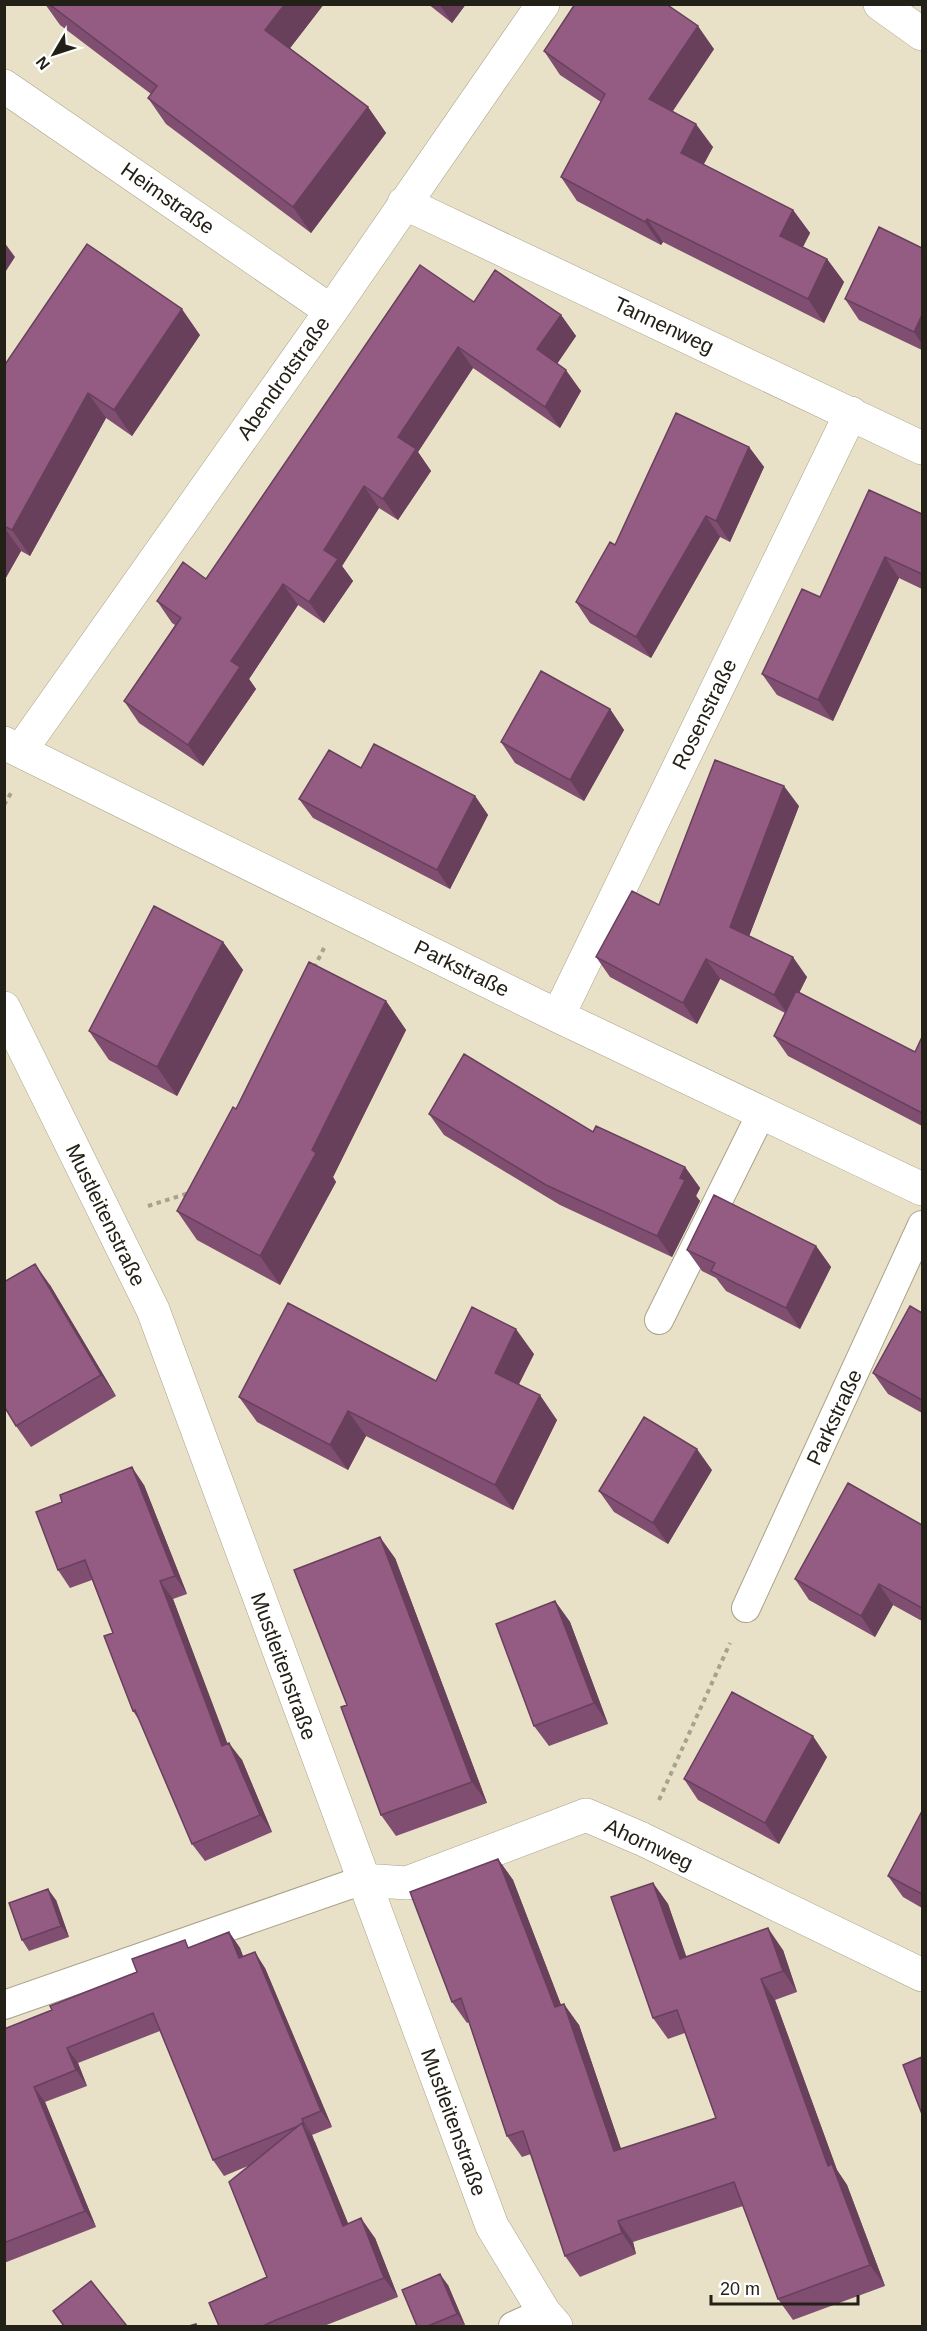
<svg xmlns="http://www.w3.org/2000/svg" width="927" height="2331" font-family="Arial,sans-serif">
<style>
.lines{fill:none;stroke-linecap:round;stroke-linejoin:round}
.service-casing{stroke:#a9a289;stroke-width:30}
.minor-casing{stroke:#a9a289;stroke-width:34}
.secondary-casing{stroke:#a9a289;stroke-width:34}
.path{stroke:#a7a18d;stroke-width:4;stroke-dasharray:4.5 4.5;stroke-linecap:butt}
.service{stroke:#fff;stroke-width:28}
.minor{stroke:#fff;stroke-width:33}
.secondary{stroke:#fff;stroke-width:33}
.wall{fill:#7f4e71}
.shaded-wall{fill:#68405c}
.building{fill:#945b83;stroke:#68405c;stroke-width:1.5}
.labels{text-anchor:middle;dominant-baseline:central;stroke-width:4.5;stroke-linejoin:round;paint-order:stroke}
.street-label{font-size:21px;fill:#232017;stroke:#fff}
</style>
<rect width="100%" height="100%" fill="#e8e1c7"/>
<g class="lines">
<defs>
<path id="service" d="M659 1320 762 1112
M746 1608 922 1225
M4 2005 363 1880
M513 2326 544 2312"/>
<path id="minor" d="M4 86 331 311
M404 203 922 448
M4 743 558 1016 922 1189
M21 750 331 311 543 4
M4 1008 153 1310 492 2226 544 2312 556 2326
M558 1016 851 413
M363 1880 407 1883 586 1815 642 1839 922 1975"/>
<path id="secondary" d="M880 4 922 34"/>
</defs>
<use href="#service" class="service-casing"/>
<use href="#minor" class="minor-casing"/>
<use href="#secondary" class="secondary-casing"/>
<path class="path" d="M4 805 11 793
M314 968 324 948
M148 1206 189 1193
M659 1800 730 1643"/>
<use href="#service" class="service"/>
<use href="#minor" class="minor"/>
<use href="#secondary" class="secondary"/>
</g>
<path class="wall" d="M45 4H324L290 48 368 107 386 133 311 233 166 124 148 98 151 94 60 25Z
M428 4H466L452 23Z
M714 49 673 111 713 147 703 165 793 210 810 233 803 247 827 259 844 282 824 323 663 242 661 245 577 201 561 177 601 102 560 75 544 51Z
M922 248V350L859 320 845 299Z
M474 302 561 315 576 336 557 364 581 391 560 428 473 368 418 452 431 471 398 520 379 508 342 566 353 581 324 623 298 605 249 679 256 689 203 766 139 723 124 701 175 625 172 623 157 601 206 579Z
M200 335 132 436 106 418 30 556 21 551 4 581V366Z
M749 447 764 467 730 542 720 537 651 658 590 623 576 602 615 545Z
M922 514V589L899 578 833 721 777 695 762 674 820 597Z
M610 709 624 730 584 801 515 763 501 742Z
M361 768 475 796 488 815 450 889 313 818 299 799Z
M799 806 749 936 807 977 799 993 915 1052 922 1037V1126L788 1056 774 1036 785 1013 720 979 697 1024 610 977 596 957 659 905Z
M223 942 243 970 177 1096 109 1060 89 1031Z
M386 1001 406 1030 333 1177 336 1182 280 1285 197 1240 177 1211Z
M429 1114 593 1132 685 1167 700 1188 696 1196 700 1201 672 1257 560 1205 444 1135Z
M816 1246 831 1267 800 1329 726 1291 716 1278 702 1271 687 1250Z
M50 1285 116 1396 31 1447 16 1426Z
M922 1313V1413L888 1394 873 1373Z
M534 1354 519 1384 557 1420 513 1510 366 1436 348 1470 257 1422 239 1397 436 1381Z
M712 1470 668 1544 614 1512 599 1491Z
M144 1485 187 1594 173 1599 227 1744 242 1760 272 1832 205 1861 192 1844 139 1720 133 1711 113 1633 92 1580 70 1588 58 1570 62 1502Z
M922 1525V1621L893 1605 875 1637 809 1600 795 1579Z
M395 1558 487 1803 396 1836 381 1815Z
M555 1601 570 1622 608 1724 549 1746 534 1726Z
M827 1757 779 1844 698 1800 684 1779Z
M922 1811V1908L903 1897 888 1876Z
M498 1859 513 1880 561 2005 579 2025 621 2149 716 2118 685 2033 668 2039 653 2018V1883L668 1904 686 1957 783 1950 797 1992 775 2000 837 2170 847 2185 885 2286 793 2320 778 2299 743 2206 633 2242 636 2254 580 2277 565 2256 531 2154 522 2157 507 2136 469 2022 467 2023 452 2002Z
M56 1900 69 1937 29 1951 22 1940Z
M229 1932 240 1948 243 1957 265 1968 332 2127 312 2135 314 2140 348 2224 375 2238 398 2297 324 2326H219L267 2277 248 2166 224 2176 213 2160 160 2031 78 2063 87 2086 45 2102 96 2227 4 2263V2029L52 2010 190 1948Z
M448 2285 465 2325 462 2326H417Z"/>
<path class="shaded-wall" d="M285 4H324L284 56 265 30Z
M439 4H466L452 23Z
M698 26 714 49 665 122 649 99Z
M368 107 386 133 311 233 293 207Z
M696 124 713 147 697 177 681 153Z
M793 210 810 233 796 260 780 236Z
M647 219 663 242 661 245 645 222Z
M4 242 15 257 4 274Z
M827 259 844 282 824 323 808 299Z
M182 309 200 335 132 436 114 410Z
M561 315 576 336 552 371 537 349Z
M922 315V344L914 332Z
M458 347 473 368 418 452 431 471 398 520 383 499 398 437Z
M566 370 581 391 560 428 545 407Z
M88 393 106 418 30 556 12 530Z
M749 447 764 467 730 542 716 521Z
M364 486 379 508 342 566 353 581 324 623 309 602 324 550Z
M706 516 720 537 651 658 636 637Z
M4 527 21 551 4 581Z
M885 557 899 578 833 721 818 700Z
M283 584 298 605 249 679 256 689 203 766 188 745 231 661Z
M610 709 624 730 584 801 570 780Z
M784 786 799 806 745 947 730 927Z
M475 796 488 815 450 889 437 870Z
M223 942 243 970 177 1096 157 1067Z
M793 957 807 977 788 1015 774 995Z
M706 959 720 979 697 1024 683 1003Z
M386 1001 406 1030 333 1177 336 1182 280 1285 260 1256 312 1150Z
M685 1167 700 1188 696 1196 700 1201 672 1257 657 1236Z
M816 1246 831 1267 800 1329 786 1308Z
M35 1264 50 1285 116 1396 101 1375Z
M516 1329 534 1354 512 1398 495 1373Z
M540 1395 557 1420 513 1510 495 1485Z
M348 1411 366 1436 348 1470 330 1445Z
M697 1449 712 1470 668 1544 653 1523Z
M132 1467 144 1485 187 1594 175 1576Z
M380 1537 395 1558 487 1803 472 1782Z
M160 1581 173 1599 235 1763 222 1746Z
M879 1584 893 1605 875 1637 861 1616Z
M555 1601 570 1622 608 1724 594 1703Z
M813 1736 827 1757 779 1844 765 1823Z
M229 1743 242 1760 272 1832 260 1815Z
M498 1859 513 1880 570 2028 555 2007Z
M653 1883 668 1904 695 1981 680 1959Z
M48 1889 56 1900 69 1937 61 1926Z
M768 1928 783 1950 797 1992 783 1971Z
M229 1932 240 1948 250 1974 239 1958Z
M255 1952 265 1968 332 2127 321 2111Z
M761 1979 775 2000 837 2170 847 2185 885 2286 870 2265 828 2166Z
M564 2004 579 2025 629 2172 614 2151Z
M67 2048 78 2063 87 2086 76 2070Z
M34 2087 45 2102 96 2227 85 2211Z
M302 2119 312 2135 314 2140 304 2124Z
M302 2123 315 2142 357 2245 343 2226Z
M361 2218 375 2238 398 2297 384 2278Z
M618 2221 633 2242 636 2254 622 2233Z
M440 2274 448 2285 465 2325 457 2314Z"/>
<path class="building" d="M49 4H285L265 30 368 107 293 207 148 98 157 86Z
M575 4H666L698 26 649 99 696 124 681 153 793 210 780 236 827 259 808 299 647 219 645 222 561 177 605 94 544 51Z
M879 227 922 248V315L914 332 845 299Z
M87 244 182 309 114 410 88 393 12 530 4 526V366Z
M420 265 474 302 495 270 561 315 537 349 566 370 545 407 458 347 398 437 416 449 383 499 364 486 324 550 338 559 309 602 283 584 231 661 240 667 188 745 124 701 181 618 157 601 183 562 206 579Z
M676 413 749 447 716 521 706 516 636 637 576 602 610 542 615 545Z
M869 490 922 514V574L885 557 818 700 762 674 802 589 820 597Z
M541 671 610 709 570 780 501 742Z
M374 744 475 796 437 870 299 799 329 750 361 768Z
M715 760 784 786 730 927 793 957 774 995 706 959 683 1003 596 957 632 891 659 905Z
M154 906 223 942 157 1067 89 1031Z
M309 962 386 1001 312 1150 316 1153 260 1256 177 1211 233 1107 236 1109Z
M796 991 915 1052 922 1037V1113L774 1036Z
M464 1054 593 1132 596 1126 685 1167 680 1178 685 1180 657 1236 546 1185 429 1114Z
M714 1195 816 1246 786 1308 711 1271 715 1263 687 1250Z
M35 1264 101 1375 16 1426 4 1406V1282Z
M288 1303 436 1381 472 1307 516 1329 495 1373 540 1395 495 1485 348 1411 330 1445 239 1397Z
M910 1306 922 1313V1400L873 1373Z
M644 1417 697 1449 653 1523 599 1491Z
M132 1467 175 1576 160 1581 222 1746 229 1743 260 1815 192 1844 135 1710 133 1711 104 1636 113 1633 85 1560 58 1570 36 1512 62 1502 60 1495Z
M848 1483 922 1525V1608L879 1584 861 1616 795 1579Z
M380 1537 472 1782 381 1815 341 1707 347 1705 294 1570Z
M555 1601 594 1703 534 1726 496 1624Z
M732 1692 813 1736 765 1823 684 1779Z
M922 1811V1894L888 1876Z
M498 1859 555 2007 564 2004 614 2151 716 2118 677 2010 653 2018 611 1897 653 1883 680 1959 768 1928 783 1971 761 1979 828 2166 832 2164 870 2265 778 2299 734 2182 618 2221 622 2233 565 2256 523 2131 507 2136 461 1998 452 2002 410 1892Z
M48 1889 61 1926 22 1940 9 1903Z
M229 1932 239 1958 255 1952 321 2111 302 2119 304 2124 303 2125 302 2123 296 2127 213 2160 153 2013 67 2048 76 2070 34 2087 85 2211 4 2243V2029L52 2010 50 2006 137 1972 132 1959 185 1940 188 1948Z
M922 2057V2114L903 2065Z
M302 2123 343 2226 361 2218 384 2278 276 2320 263 2326H219L209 2303 267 2277 229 2182Z
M440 2274 457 2314 428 2326H417L402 2290Z
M91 2281 127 2326H64L53 2311Z
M196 2324 197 2326H189Z"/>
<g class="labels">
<g class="street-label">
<text transform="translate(168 198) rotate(35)">Heimstraße</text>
<text transform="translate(664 325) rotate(25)">Tannenweg</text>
<text transform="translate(283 378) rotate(-55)">Abendrotstraße</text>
<text transform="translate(704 714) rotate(-64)">Rosenstraße</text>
<text transform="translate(462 968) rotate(26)">Parkstraße</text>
<text transform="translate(106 1215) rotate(64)">Mustleitenstraße</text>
<text transform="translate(834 1417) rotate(-65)">Parkstraße</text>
<text transform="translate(284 1666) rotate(70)">Mustleitenstraße</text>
<text transform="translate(649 1844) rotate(25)">Ahornweg</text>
<text transform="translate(454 2122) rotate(70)">Mustleitenstraße</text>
</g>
</g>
<rect width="927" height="2331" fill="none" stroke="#232017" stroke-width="12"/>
<g transform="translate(54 54) rotate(231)" stroke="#ffffff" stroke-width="4.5" paint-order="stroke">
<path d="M0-4.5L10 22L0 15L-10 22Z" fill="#232017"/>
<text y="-9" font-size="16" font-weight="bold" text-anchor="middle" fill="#232017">N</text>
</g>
<path d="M711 2295v9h147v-9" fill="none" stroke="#232017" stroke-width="3"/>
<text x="720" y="2295" font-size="18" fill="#232017" stroke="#ffffff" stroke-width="4.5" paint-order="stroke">20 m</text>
</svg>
